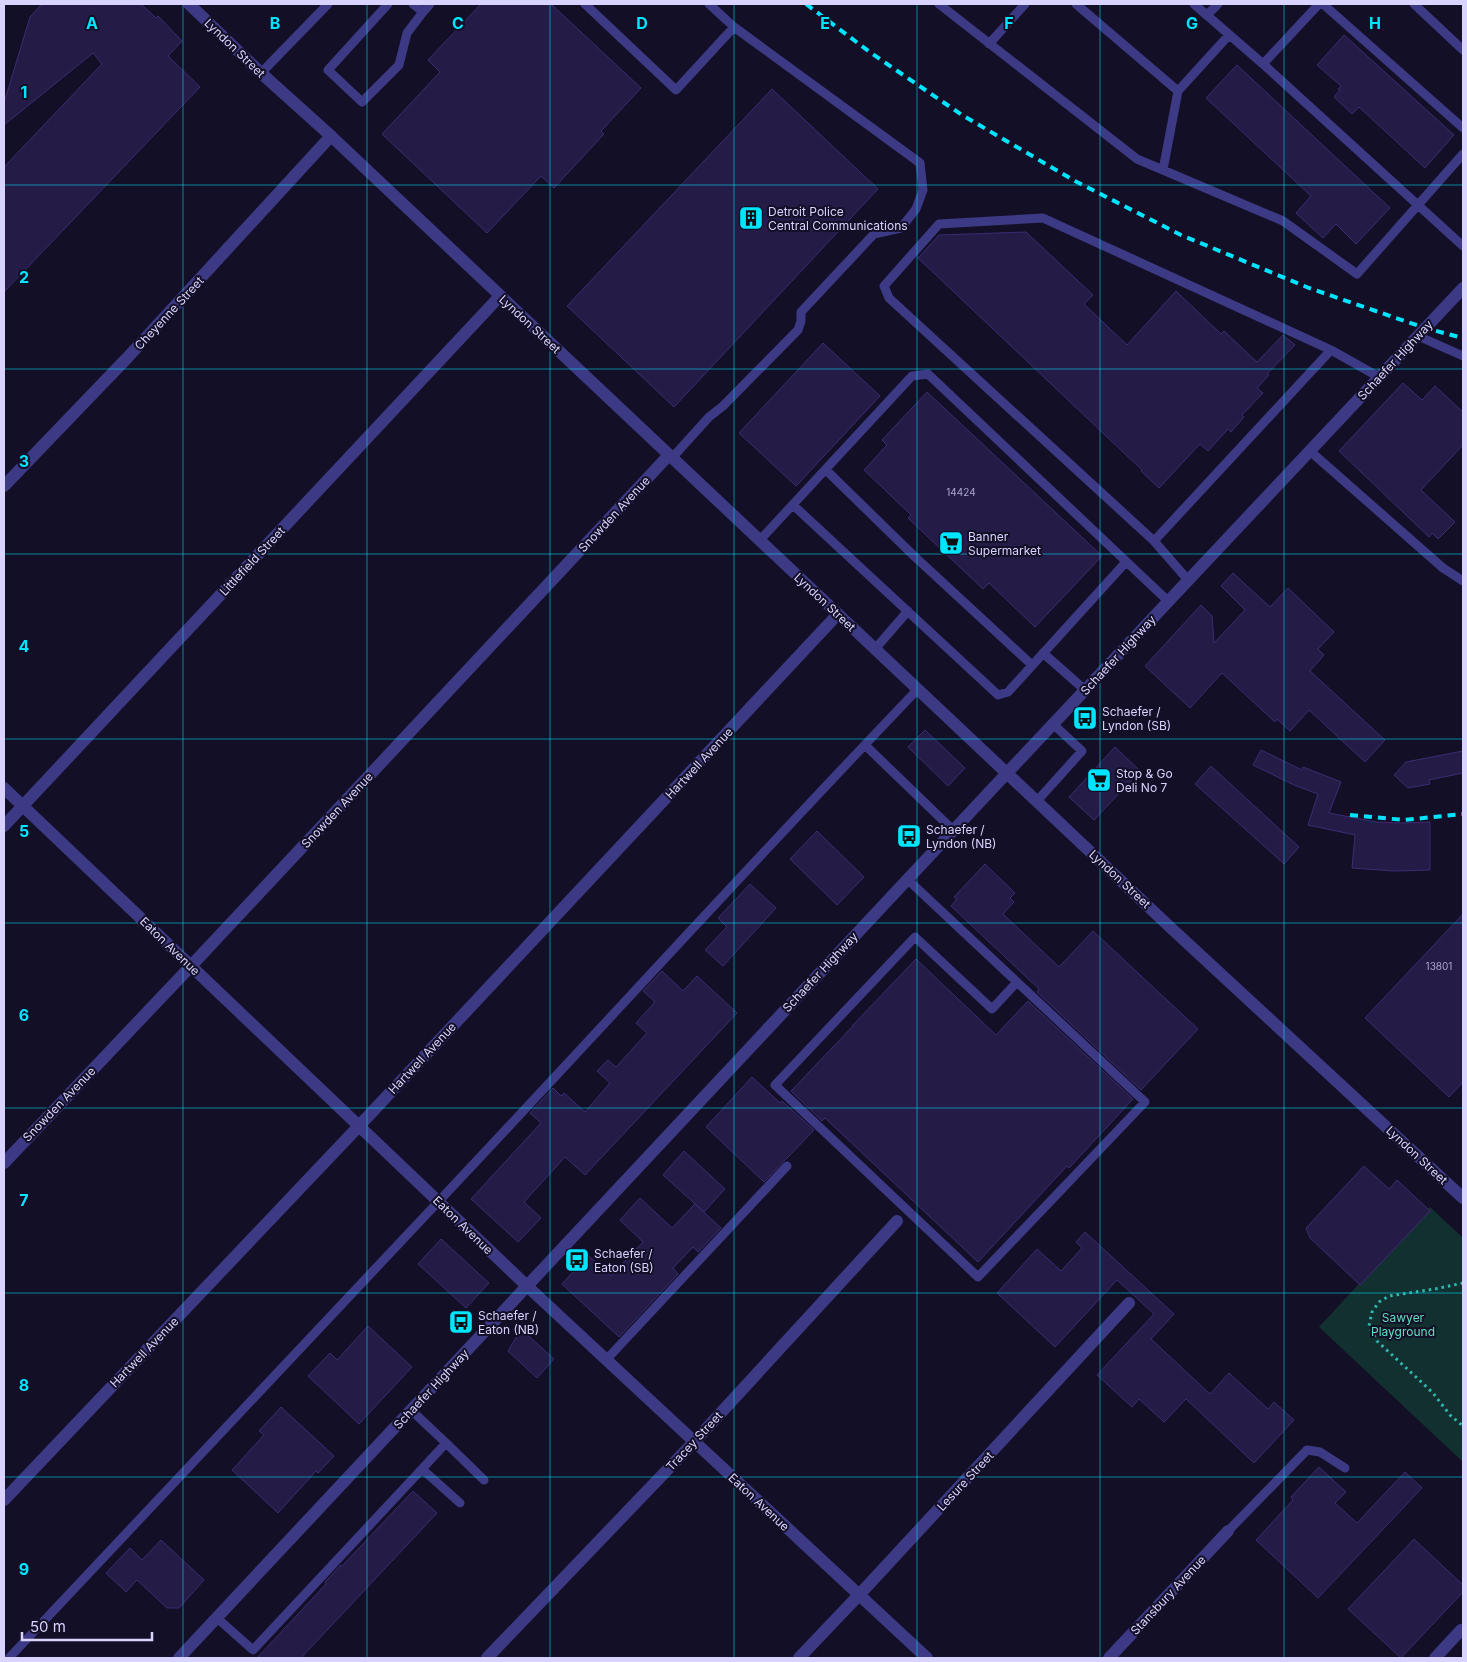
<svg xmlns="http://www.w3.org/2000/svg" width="1467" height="1662" font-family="Inter,sans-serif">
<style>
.green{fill:#12302f}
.building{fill:#241b47;stroke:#3b2d73}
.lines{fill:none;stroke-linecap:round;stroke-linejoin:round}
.path{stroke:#2fb8b0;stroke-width:3;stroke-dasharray:2.5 4;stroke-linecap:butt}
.service{stroke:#3d3a85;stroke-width:9}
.minor{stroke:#3d3a85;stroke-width:12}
.tertiary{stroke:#3d3a85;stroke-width:12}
.rail{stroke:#00e5ff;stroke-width:4;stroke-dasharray:8 6;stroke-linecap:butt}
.grid{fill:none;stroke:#00e5ff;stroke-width:1;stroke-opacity:0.55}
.labels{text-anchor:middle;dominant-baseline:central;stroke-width:4;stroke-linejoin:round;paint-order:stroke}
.number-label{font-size:10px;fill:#aca6d1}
.street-label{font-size:12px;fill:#d9d4ff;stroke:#130f26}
.poi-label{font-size:12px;fill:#d9d4ff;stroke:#130f26;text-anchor:start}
.park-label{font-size:12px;fill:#5fe0c0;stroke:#130f26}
.grid-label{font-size:16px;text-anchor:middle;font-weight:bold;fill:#00e5ff;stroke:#130f26;stroke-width:4;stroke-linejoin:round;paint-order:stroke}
</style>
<rect width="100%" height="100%" fill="#130f26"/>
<path class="green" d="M1430 1207 1463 1238V1462L1319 1327Z"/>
<path class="building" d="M42 4H141L156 18 158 16 182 41 168 56 200 87 4 292V167L102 64 93 53 4 125V103L30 17Z
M481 4H551L641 88 601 131 604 134 554 188 541 176 487 233 382 134 440 72 428 60Z
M1344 35 1454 135 1425 168 1359 107 1352 114 1334 97 1340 90 1338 89 1341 86 1317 65Z
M1237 65 1390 208 1356 244 1336 224 1323 238 1296 213 1311 196 1206 98Z
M772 89 878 189 674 407 567 306Z
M1026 232 1093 295 1084 304 1127 345 1176 291 1221 334 1224 331 1257 362 1283 335 1295 345 1267 374 1269 375 1257 388 1263 393 1242 415 1244 417 1231 432 1228 429 1208 451 1200 444 1159 488 1141 471 1142 470 918 258 939 235Z
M823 343 880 396 796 486 739 433Z
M1403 383 1422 400 1435 386 1463 412V445L1421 490 1455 522 1438 539 1432 533 1429 537 1339 451Z
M927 392 1102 556 1035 627 989 583 983 589 908 518 911 515 864 470 887 445 882 440Z
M1233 573 1270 607 1288 588 1334 632 1318 649 1324 655 1310 671 1385 740 1365 762 1309 710 1290 731 1277 719 1275 722 1222 673 1190 708 1145 666 1201 605 1212 616 1214 643 1245 610 1221 586Z
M925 730 965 768 948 786 908 747Z
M1115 747 1140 771 1094 820 1069 797Z
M1261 750 1302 770 1303 767 1341 782 1329 813 1376 822 1401 823 1430 822V870L1394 871 1352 868 1355 835 1308 825 1318 794 1294 785 1253 765Z
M1463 751V773L1429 780 1430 784 1408 788 1394 775 1406 762Z
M1211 766 1299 847 1284 864 1195 784Z
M817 831 864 877 837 905 790 859Z
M985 864 1015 893 1010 898 1014 902 1003 914 1059 967 1093 931 1198 1029 1141 1090 1037 992 1039 989 951 906 957 899 954 897Z
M750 884 776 908 723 966 705 950 727 927 718 918Z
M1463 914V1082L1449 1097 1365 1018Z
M916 959 996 1035 1028 1001 1133 1099 1069 1168 1067 1166 978 1262 825 1118 822 1121 791 1091 853 1026H852Z
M662 971 683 991 697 976 737 1013 585 1175 565 1157 524 1202 541 1218 518 1242 471 1199 541 1123 530 1113 553 1088 561 1096 564 1093 585 1112 610 1083 597 1071 608 1060 616 1067 647 1033 636 1023 655 1002 643 991Z
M752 1077 780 1103 782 1101 814 1130 764 1182 706 1127Z
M684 1151 725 1189 704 1212 663 1175Z
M1364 1166 1389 1189 1397 1180 1430 1211 1360 1285 1310 1238 1306 1228Z
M640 1198 672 1228 695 1204 721 1228 698 1252 693 1247 673 1268 678 1274 619 1337 562 1284 588 1255 611 1276 643 1242 620 1220Z
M1085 1232 1174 1314 1151 1339 1210 1394 1229 1373 1268 1409 1274 1402 1294 1420 1254 1463 1186 1399 1164 1422 1139 1399 1132 1407 1097 1375 1154 1314 1117 1280 1055 1347 997 1293 1037 1249 1061 1271 1082 1248 1076 1242Z
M441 1239 489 1283 466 1308 418 1264Z
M368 1326 412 1367 359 1424 308 1376 330 1353 337 1360Z
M521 1329 554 1359 537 1378 508 1351Z
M281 1407 334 1456 318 1473 316 1471 278 1513 232 1470 264 1435 259 1431Z
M1319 1467 1346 1492 1335 1503 1357 1523 1405 1472 1422 1488 1318 1598 1256 1540 1293 1500 1291 1497Z
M413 1491 437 1513 301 1658H257L326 1584 325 1582 341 1565 342 1566Z
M1414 1539 1463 1585V1592L1401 1658 1348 1609Z
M161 1540 204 1580 179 1608H167L137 1580 126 1592 106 1573 130 1548 142 1560Z"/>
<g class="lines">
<path class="path" d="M1463 1283 1435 1289 1389 1296 1379 1302 1372 1312 1369 1326 1377 1341 1417 1378 1433 1393 1450 1415 1463 1426"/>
<path class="service" d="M388 4 328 70 362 102 399 65 407 33 423 12
M413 4 423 12 430 4
M585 4 676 90 734 27
M939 4 1137 159 1283 221 1357 274 1463 154
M1076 4 1178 91 1163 170
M1194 4 1263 64 1463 246
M1323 4 1463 128
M1414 4 1463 50
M1207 15 1218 4
M989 44 1025 4
M1263 64 1319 4
M261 73 328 4
M1178 91 1229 35
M1418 336 1463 356
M1310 451 1443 568 1463 581
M672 458 709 417 723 406 798 330 801 321V312L874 234 901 228 916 209 923 190 920 163 734 27 709 4
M826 470 913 555 1032 665
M793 505 998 695 1008 692 1126 562
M760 540 912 376 928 374 1168 601
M1154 541 1331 350
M1188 580 1154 541 889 298 884 286 939 224 1043 218 1331 350 1379 377
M875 649 908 611
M1043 653 1085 690
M865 745 953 830
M1037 801 1082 751 1053 724
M907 879 1145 1102 978 1277 775 1085 915 937 992 1009 1017 982
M606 1360 787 1166
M446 1443 484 1480
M422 1469 460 1503
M1228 1531 1307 1450 1320 1452 1345 1468
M217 1618 253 1650 422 1469 446 1443 411 1410
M9 1658C151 1505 296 1354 439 1201 599 1031 756 858 918 689"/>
<path class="minor" d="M4 486 128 357 331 136
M4 788 527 1286 927 1658
M4 826 500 296
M4 1163 191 966 669 455
M4 1500 359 1126 838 614
M487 1658 694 1442 897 1221
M799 1658 859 1595 1129 1303
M1109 1658 1228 1531
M1435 1658 1461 1630"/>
<path class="tertiary" d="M189 4 261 73 331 136 1171 928 1463 1198
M179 1658 1007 773 1463 288"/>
<path class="rail" d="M806 4 871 53 962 115 1075 181 1181 235 1309 288 1425 328 1463 338
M1350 815 1404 820 1463 814"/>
</g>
<path class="grid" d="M183 4V1658M367 4V1658M550 4V1658M734 4V1658M917 4V1658M1100 4V1658M1284 4V1658M4 185H1463M4 369H1463M4 554H1463M4 739H1463M4 923H1463M4 1108H1463M4 1293H1463M4 1477H1463"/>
<defs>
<symbol id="building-square" viewBox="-11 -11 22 22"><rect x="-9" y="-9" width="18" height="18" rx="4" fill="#00e5ff" stroke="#130f26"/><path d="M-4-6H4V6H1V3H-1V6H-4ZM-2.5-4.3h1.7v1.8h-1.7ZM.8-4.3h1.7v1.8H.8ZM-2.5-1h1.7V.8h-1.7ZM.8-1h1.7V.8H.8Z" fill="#111"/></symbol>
<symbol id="supermarket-square" viewBox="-11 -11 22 22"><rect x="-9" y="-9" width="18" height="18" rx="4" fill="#00e5ff" stroke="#130f26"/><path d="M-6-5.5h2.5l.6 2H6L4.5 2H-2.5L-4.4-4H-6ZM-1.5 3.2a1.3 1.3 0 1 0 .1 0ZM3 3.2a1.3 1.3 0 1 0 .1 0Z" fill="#111"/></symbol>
<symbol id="bus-square" viewBox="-11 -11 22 22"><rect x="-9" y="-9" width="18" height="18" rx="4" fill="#00e5ff" stroke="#130f26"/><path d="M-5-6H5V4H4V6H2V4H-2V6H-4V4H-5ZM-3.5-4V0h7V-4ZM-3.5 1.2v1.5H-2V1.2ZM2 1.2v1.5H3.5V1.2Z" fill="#111"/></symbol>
</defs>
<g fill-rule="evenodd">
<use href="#building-square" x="737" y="204" width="28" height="28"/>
<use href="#supermarket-square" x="937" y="529" width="28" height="28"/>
<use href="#bus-square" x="1071" y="704" width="28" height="28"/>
<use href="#supermarket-square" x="1085" y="766" width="28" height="28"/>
<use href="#bus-square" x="895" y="822" width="28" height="28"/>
<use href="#bus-square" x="563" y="1246" width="28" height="28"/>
<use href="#bus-square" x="447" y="1308" width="28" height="28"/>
</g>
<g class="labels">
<g class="number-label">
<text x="961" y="492">14424</text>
<text x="1439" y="966">13801</text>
</g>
<g class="street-label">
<text transform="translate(235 48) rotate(44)">Lyndon Street</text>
<text transform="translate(169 313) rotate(-47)">Cheyenne Street</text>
<text transform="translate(530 324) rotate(43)">Lyndon Street</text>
<text transform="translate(1395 360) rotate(-47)">Schaefer Highway</text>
<text transform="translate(614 514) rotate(-47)">Snowden Avenue</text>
<text transform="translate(252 561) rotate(-47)">Littlefield Street</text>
<text transform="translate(825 602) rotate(43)">Lyndon Street</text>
<text transform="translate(1118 655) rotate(-47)">Schaefer Highway</text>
<text transform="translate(699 763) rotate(-47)">Hartwell Avenue</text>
<text transform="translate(337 810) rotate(-47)">Snowden Avenue</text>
<text transform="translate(1120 879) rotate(43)">Lyndon Street</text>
<text transform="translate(170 946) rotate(44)">Eaton Avenue</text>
<text transform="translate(820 972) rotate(-47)">Schaefer Highway</text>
<text transform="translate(422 1058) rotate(-47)">Hartwell Avenue</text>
<text transform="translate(59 1104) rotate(-46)">Snowden Avenue</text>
<text transform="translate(1417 1155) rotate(43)">Lyndon Street</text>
<text transform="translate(463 1225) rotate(44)">Eaton Avenue</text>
<text transform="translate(144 1352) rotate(-46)">Hartwell Avenue</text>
<text transform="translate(431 1389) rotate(-47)">Schaefer Highway</text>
<text transform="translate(694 1441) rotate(-47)">Tracey Street</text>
<text transform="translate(965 1481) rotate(-47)">Lesure Street</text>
<text transform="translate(759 1502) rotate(43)">Eaton Avenue</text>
<text transform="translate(1168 1595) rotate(-47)">Stansbury Avenue</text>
</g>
<g class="poi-label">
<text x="768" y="211">Detroit Police<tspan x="768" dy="14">Central Communications</tspan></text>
<text x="968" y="536">Banner<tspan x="968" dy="14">Supermarket</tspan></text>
<text x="1102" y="711">Schaefer /<tspan x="1102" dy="14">Lyndon (SB)</tspan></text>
<text x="1116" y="773">Stop &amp; Go<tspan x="1116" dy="14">Deli No 7</tspan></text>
<text x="926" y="829">Schaefer /<tspan x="926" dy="14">Lyndon (NB)</tspan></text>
<text x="594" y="1253">Schaefer /<tspan x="594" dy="14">Eaton (SB)</tspan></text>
<text x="478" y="1315">Schaefer /<tspan x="478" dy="14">Eaton (NB)</tspan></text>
</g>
<g class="park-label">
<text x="1403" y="1317">Sawyer<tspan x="1403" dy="14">Playground</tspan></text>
</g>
</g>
<g class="grid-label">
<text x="92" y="29">A</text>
<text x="275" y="29">B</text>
<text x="458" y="29">C</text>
<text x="642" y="29">D</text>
<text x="825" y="29">E</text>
<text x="1009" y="29">F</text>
<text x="1192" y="29">G</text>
<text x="1375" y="29">H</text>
<text x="24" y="98">1</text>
<text x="24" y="283">2</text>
<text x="24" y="467">3</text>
<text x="24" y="652">4</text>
<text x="24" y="837">5</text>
<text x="24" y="1021">6</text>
<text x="24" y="1206">7</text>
<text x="24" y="1391">8</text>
<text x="24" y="1575">9</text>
</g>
<rect width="1467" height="1662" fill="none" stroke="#d9d4ff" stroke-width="10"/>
<path d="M22 1632v8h130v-8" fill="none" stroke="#d9d4ff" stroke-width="2.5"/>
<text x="30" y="1632" font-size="15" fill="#d9d4ff" stroke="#130f26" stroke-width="4" paint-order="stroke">50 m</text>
</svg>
